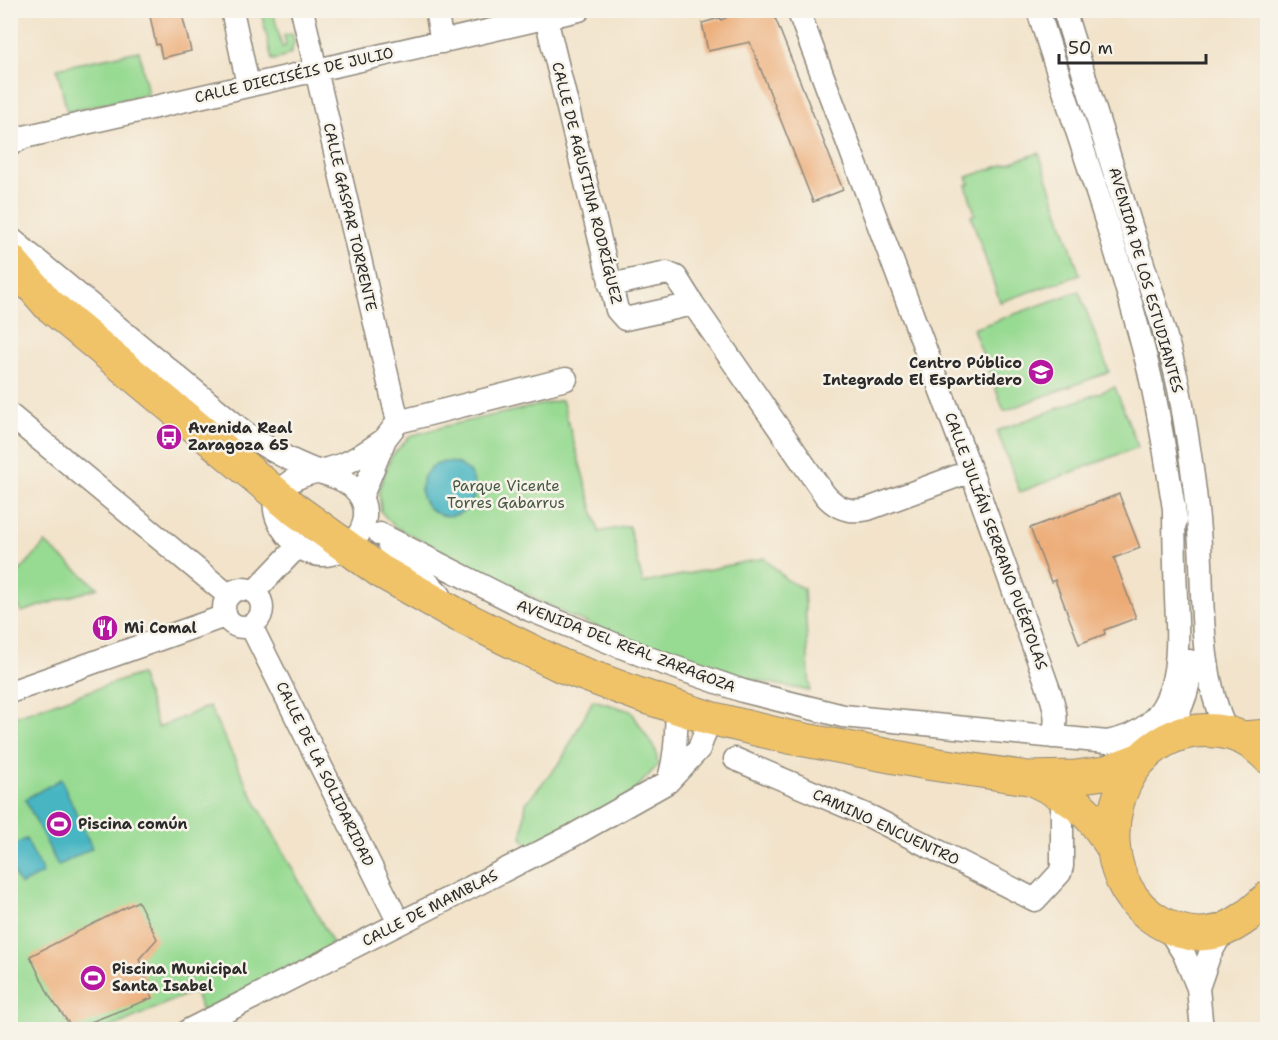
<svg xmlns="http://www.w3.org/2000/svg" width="1278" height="1040" font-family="'Shantell Sans',sans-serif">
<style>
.green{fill:#97da92;stroke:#61825e;stroke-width:1.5}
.water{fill:#47b5c2;stroke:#397076;stroke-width:1.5}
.building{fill:#ecaa74}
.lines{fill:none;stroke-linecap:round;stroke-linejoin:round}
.minor-casing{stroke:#8e877a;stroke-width:25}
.primary-casing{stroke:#8e877a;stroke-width:35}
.motorway-casing{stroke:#8e877a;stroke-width:35}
.minor{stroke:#fff;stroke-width:22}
.primary{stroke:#f0c369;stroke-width:33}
.motorway{stroke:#f0c369;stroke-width:33}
.labels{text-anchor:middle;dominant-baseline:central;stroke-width:5;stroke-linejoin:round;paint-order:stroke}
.street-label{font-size:15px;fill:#2b2b2b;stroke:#f7f3e8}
.poi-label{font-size:15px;font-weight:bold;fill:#2b2b2b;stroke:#f7f3e8;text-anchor:start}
.park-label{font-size:15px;fill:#465745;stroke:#f7f3e8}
</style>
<rect width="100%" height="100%" fill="#f7f3e8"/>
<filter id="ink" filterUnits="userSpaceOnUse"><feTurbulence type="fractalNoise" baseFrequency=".0167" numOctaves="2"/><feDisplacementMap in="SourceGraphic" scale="12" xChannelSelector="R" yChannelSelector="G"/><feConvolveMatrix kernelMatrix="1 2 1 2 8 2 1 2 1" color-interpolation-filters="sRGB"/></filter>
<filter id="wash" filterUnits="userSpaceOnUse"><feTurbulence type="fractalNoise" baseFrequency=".008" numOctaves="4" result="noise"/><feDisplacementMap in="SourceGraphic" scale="24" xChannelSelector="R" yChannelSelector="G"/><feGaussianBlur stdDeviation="1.35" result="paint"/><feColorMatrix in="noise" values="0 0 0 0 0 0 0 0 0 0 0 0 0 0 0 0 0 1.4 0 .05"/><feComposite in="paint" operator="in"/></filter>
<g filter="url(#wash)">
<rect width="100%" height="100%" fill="#f2e3ca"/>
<path class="green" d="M261 11H273L282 47 286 46 284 35 293 34 294 42 291 53 282 58 272 60Z
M139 51 148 94 67 112 57 68Z
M1039 153 1080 275 1000 302 971 216 975 214 966 185 970 184 967 177Z
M1079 291 1109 372 1004 411 973 329Z
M1115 387 1138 447 1020 492 997 431Z
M562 400 599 532 629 526 643 583 764 558 787 580 804 589 810 691 759 681 661 651 569 616 395 527 381 512 379 490 391 457 410 436 446 426Z
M45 543 98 588 21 612 11 581Z
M140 674 158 728 209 706 250 791 335 947 202 1011 194 991 108 1029H11L10 718Z
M593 700 631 711 656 751 658 765 632 793 530 850 522 837 526 803 561 761Z"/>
<path class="water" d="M421 489a27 27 0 1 1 54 0a27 27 0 1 1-54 0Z
M61 779 92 848 58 866 25 799Z
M26 839 43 873 20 885 11 868V846Z"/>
<g id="blocks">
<path class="building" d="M151 10H181L191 51 162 58 159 44 156 45 150 16 152 15Z
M743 10H772L843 190 813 202 750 42 708 51 702 23 720 18 721 20Z
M1119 494 1140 548 1114 558 1136 618 1104 630 1105 634 1079 644 1055 580 1051 582 1030 528Z
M138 901 157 939 139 959 152 998 73 1029 50 997 30 956Z"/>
</g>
</g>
<g filter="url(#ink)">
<use href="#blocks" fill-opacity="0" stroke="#8e877a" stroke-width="1.5"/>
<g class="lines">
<defs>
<path id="minor" d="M232 10 248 85
M302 10 398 422
M436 10 442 42
M798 10 971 471 1050 693C1055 708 1058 721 1053 737
M1038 10C1074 125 1115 239 1145 355 1159 409 1167 466 1176 521
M1064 10C1089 90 1113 169 1138 248 1154 300 1173 352 1182 405 1191 457 1199 510 1201 563 1203 620 1202 677 1226 731
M546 18 617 310 625 319 693 304
M10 145 24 137 33 135 579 10
M10 238 243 431C265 448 293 462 319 472 334 477 348 480 358 493 382 526 340 568 306 551 290 543 266 514 278 495 291 471 324 473 346 463 360 457 372 448 385 439
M610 285 667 273 676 277 693 304 825 495C837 509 850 513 868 509L971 471
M10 415 228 595
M361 498 385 439 398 422 566 379
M380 534 530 610 654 660 743 691 843 716 1107 742C1183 728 1179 659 1176 598 1175 568 1174 537 1174 506
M389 545C404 564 424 577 440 595
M224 608a19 19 0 1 1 38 0a19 19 0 1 1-38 0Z
M254 592 298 546
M251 626 399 923
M10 692 225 616
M1161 743C1177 717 1192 692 1190 661
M735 759 871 817 1035 900 1060 873 1062 866V793
M668 782C676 757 676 734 677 708
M1167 927 1184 954 1198 988 1202 1030
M1198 988 1209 956 1224 929
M189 1030 572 836 668 782 699 749 710 718"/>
<path id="primary" d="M10 260 48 304 293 508 380 571 456 614 562 666 640 695 710 718 789 737 933 764 1028 778 1076 777 1104 773 1141 759
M1268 757C1246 734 1220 727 1189 732 1168 736 1149 749 1136 765 1100 813 1105 889 1158 921 1174 931 1192 936 1210 933 1232 931 1253 912 1268 898
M1032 779C1074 799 1088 808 1113 848"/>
<path id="motorway" d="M1243 738 1268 736"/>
</defs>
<use href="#minor" class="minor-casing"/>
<use href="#primary" class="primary-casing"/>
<use href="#motorway" class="motorway-casing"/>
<use href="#minor" class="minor"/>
<use href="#primary" class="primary"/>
<use href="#motorway" class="motorway"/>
</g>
</g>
<defs>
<symbol id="school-disc" viewBox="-11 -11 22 22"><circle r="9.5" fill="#b5179e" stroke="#f7f3e8"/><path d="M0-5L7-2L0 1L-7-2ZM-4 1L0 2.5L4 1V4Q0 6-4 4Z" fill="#fff"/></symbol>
<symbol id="bus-disc" viewBox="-11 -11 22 22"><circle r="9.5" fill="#b5179e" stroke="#f7f3e8"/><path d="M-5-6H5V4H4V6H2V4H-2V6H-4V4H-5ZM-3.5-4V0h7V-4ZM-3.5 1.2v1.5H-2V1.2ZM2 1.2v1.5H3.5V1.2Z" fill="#fff"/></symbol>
<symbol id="restaurant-disc" viewBox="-11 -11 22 22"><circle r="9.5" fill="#b5179e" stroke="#f7f3e8"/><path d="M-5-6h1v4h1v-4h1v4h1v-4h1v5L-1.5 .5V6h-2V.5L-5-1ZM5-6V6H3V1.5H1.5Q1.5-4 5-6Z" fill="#fff"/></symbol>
<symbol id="stadium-disc" viewBox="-11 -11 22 22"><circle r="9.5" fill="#b5179e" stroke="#f7f3e8"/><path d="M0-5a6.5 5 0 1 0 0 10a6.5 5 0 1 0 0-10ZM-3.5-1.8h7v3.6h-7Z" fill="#fff"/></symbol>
</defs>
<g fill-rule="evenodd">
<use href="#school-disc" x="1026" y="357" width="30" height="30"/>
<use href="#bus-disc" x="154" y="422" width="30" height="30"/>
<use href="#restaurant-disc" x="90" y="613" width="30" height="30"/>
<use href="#stadium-disc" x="44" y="809" width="30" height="30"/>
<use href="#stadium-disc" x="78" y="963" width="30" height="30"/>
</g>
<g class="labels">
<g class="street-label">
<text transform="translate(294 75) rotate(-13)">CALLE DIECISÉIS DE JULIO</text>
<text transform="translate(587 183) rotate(76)">CALLE DE AGUSTINA RODRÍGUEZ</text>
<text transform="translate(350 217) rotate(77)">CALLE GASPAR TORRENTE</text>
<text transform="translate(1146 280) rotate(74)">AVENIDA DE LOS ESTUDIANTES</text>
<text transform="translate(996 541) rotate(70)">CALLE JULIÁN SERRANO PUÉRTOLAS</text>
<text transform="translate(626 646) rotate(21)">AVENIDA DEL REAL ZARAGOZA</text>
<text transform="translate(325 774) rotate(64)">CALLE DE LA SOLIDARIDAD</text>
<text transform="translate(886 827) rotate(25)">CAMINO ENCUENTRO</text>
<text transform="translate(430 908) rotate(-27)">CALLE DE MAMBLAS</text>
</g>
<g class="poi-label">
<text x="1022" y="363" text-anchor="end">Centro Público<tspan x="1022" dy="17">Integrado El Espartidero</tspan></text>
<text x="188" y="428">Avenida Real<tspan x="188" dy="17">Zaragoza 65</tspan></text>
<text x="124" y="628">Mi Comal</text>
<text x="78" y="824">Piscina común</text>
<text x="112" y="969">Piscina Municipal<tspan x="112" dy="17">Santa Isabel</tspan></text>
</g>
<g class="park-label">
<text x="506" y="486">Parque Vicente<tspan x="506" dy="17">Torres Gabarrus</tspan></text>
</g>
</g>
<rect width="1278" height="1040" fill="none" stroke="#f7f3e8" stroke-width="36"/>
<path d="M1059 54v9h147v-9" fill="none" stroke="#2b2b2b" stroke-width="3"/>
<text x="1068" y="54" font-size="18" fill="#2b2b2b" stroke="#f7f3e8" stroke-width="4.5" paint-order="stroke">50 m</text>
</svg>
